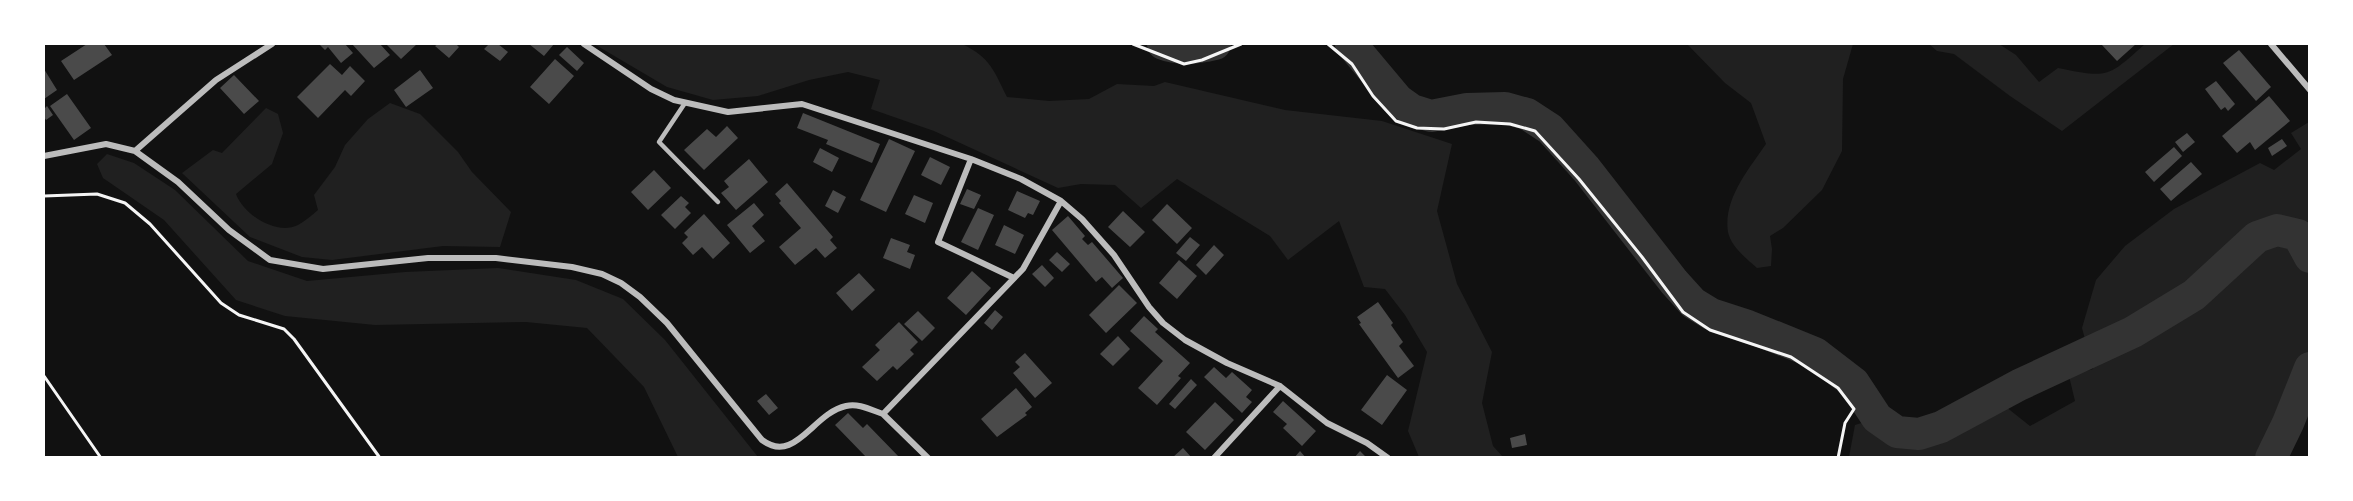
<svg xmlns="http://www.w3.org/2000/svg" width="2353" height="501" font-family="'IBM Plex Serif',serif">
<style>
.green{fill:#202020}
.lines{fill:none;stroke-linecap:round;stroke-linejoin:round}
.river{stroke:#333;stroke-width:32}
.building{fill:#4a4a4a}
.path{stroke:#f5f5f5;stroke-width:3}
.service{stroke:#bcbcbc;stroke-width:4.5}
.minor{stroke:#bcbcbc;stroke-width:6}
</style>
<rect width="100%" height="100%" fill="#111"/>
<path class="green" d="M594 44H962C991 58 994 71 1007 97L1049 101 1089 99 1117 84 1154 86 1165 82 1285 110 1382 121 1452 144 1437 211 1457 284 1492 352 1482 403 1493 446 1503 457H1419L1408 431 1427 352 1405 315 1385 289 1364 287 1339 221 1288 260 1270 236 1177 179 1141 208 1115 185 1081 184 1058 188 934 131 871 109 880 80 848 72 809 80 758 96 713 100 667 87Z
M1687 44H1853L1843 79 1842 151 1822 190 1783 228 1770 236 1772 249 1771 266 1757 268C1747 259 1731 247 1728 232 1723 199 1749 169 1766 144L1751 103 1725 83Z
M1929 44H1999L2016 55 2039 82 2058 68C2109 78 2107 78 2145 44H2174L2062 131 2010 96 1954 54 1937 51Z
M390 103 420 114 458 152 472 172 511 212 500 247 443 246 332 260 302 257 250 237 182 173 213 150 222 153 266 108 278 114 283 133 272 164 236 194C243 214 276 236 298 225 305 221 312 215 318 210L314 195 335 167 345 145 368 119Z
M2309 122V371L2301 376 2262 457H1849L1855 425 1865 422 1890 435 1918 443 2001 403 2030 426 2075 401 2069 376 2093 369 2082 328 2096 280 2125 246 2174 209 2260 163 2274 170 2301 149 2291 133Z
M107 154 134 163 175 190 248 261 307 281 405 272 498 268 576 280 623 299 665 340 758 457H678L644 387 587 328 526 322 375 325 285 316 236 300 164 220 103 178 97 164Z"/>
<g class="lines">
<path class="river" d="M1163 44C1178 50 1199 48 1215 44
M1351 44 1398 100 1412 110 1431 116 1467 109 1505 108 1527 114 1550 129 1586 169 1674 282 1693 303 1711 314 1748 326 1815 353 1854 383 1877 418 1897 432 1919 434 1941 427 2019 385 2133 332 2194 295 2257 237 2277 230 2298 235 2310 257
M2271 458 2288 423 2310 368"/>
</g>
<path class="building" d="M87 44H104L112 55 74 80 61 61Z
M319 44H345L353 53 341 63 328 47 325 50Z
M352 44H380L390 55 374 68Z
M386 44H417L401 59Z
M438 44H456L459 47 449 58 435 46Z
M489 44H498L508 52 500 61 484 49Z
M529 44H554L544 56Z
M2101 44H2136L2117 61Z
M567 47 584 63 577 71 559 55Z
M2239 50 2271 87 2256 101 2223 63Z
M555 59 574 76 549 104 530 87Z
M330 64 342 75 350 66 365 81 351 96 345 90 318 118 297 97Z
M44 69 57 90 44 99Z
M420 70 433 88 406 107 394 90Z
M234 75 259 101 244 114 220 88Z
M2216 81 2235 104 2228 111 2225 107 2221 110 2205 89Z
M67 94 91 128 74 140 50 106Z
M2269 96 2290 121 2255 150 2250 142 2237 153 2222 136Z
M47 106 53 115 46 120 44 117V109Z
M803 113 880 144 872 163 826 144 828 140 797 128Z
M727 126 738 138 704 170 684 150 707 129 716 137Z
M2187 133 2195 142 2183 152 2175 142Z
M889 139 915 151 886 212 860 200Z
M2282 139 2287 146 2272 156 2268 148Z
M2174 147 2182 156 2154 182 2145 172Z
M820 148 839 158 832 172 813 162Z
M930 157 950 167 941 185 921 175Z
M749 159 768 182 736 210 721 193 729 187 724 181Z
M2191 162 2202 174 2171 201 2160 189Z
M654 170 671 188 648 210 631 192Z
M787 183 833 237 830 240 837 248 825 258 816 248 795 265 779 247 801 228 779 203 781 201 775 194Z
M967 189 981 195 974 209 960 204Z
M833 190 846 197 838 213 825 206Z
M1017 191 1040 201 1033 215 1028 213 1025 218 1008 210Z
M914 195 933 203 925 223 905 214Z
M681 196 689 203 685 207 691 213 675 229 661 215Z
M754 203 764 215 752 226 765 241 750 253 727 225Z
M1167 204 1192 228 1177 244 1152 220Z
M978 208 994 215 978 250 961 242Z
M1123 211 1145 232 1130 247 1108 227Z
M704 214 730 243 713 259 702 247 693 255 682 243 688 237 684 233Z
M1068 216 1085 236 1082 239 1088 245 1092 242 1123 278 1112 288 1102 277 1096 282 1052 230Z
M1004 225 1024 235 1015 254 995 245Z
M1190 237 1200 245 1186 261 1176 253Z
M891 238 910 245 907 252 915 255 910 269 883 258Z
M1214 245 1224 255 1206 275 1196 265Z
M1057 252 1070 264 1062 272 1049 260Z
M1179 260 1197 276 1177 299 1159 283Z
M1042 265 1054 278 1045 287 1032 274Z
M972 271 991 288 966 315 947 298Z
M859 273 875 290 852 311 836 293Z
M1119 285 1137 303 1106 333 1089 315Z
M1378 302 1393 323 1391 325 1403 342 1399 346 1414 366 1398 378 1359 324 1361 323 1357 317Z
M995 310 1003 317 992 330 984 323Z
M918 311 935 328 922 341 904 324Z
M1144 316 1158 329 1155 332 1190 363 1178 376 1181 378 1157 405 1138 388 1163 361 1130 331Z
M899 322 918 342 910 350 914 354 897 370 893 366 877 381 862 367 880 350 875 345Z
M1118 336 1130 349 1113 366 1100 354Z
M1025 353 1052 383 1035 398 1013 373 1020 367 1015 362Z
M1214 367 1226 378 1232 372 1252 390 1246 397 1252 402 1242 413 1204 377Z
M1387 375 1407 390 1382 425 1361 410Z
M1191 379 1197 385 1175 409 1169 404Z
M1016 388 1032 407 1025 413 1027 415 997 437 981 419Z
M766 394 778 408 769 415 757 401Z
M1283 401 1316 431 1302 446 1283 428 1287 424 1273 412Z
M1215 402 1234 420 1205 450 1186 432Z
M848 413 863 428 867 424 900 458H867L835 425Z
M1525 434 1527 445 1512 448 1510 438Z
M1183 448 1192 458H1172Z
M1300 451 1306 458H1294Z
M1360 451 1365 456 1363 458H1354Z"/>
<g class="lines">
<path class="path" d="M1133 44 1184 64 1202 60 1241 44
M1328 44 1352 64 1373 96 1396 121 1417 128 1444 129 1476 122 1510 124 1535 131 1579 179 1642 257 1683 312 1710 330 1791 357 1838 388 1854 409 1845 423 1838 458
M44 196 97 194 125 203 150 224 221 303 239 315 284 329 294 339 380 458
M44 376 101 458"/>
<path class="service" d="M685 103 659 142 718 202"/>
<path class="minor" d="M584 44 651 89 674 100 728 112 802 104 971 159 1021 179 1061 201 1082 219 1114 255 1149 307 1163 323 1185 340 1227 363 1280 386 1327 423 1367 443 1388 458
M2271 44 2310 90
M135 151 178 182 229 230 270 260 323 269 428 258H496L572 267 602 274 621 283 640 297 667 323 762 440C795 465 813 413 846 406 859 403 871 410 883 414L1023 269 1061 201
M44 156 106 144 135 151 216 80 272 44
M971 159 938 242 1014 278
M883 414 928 458
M1214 458 1280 386"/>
</g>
<rect width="2353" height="501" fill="none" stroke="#ffffff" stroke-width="90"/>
</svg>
